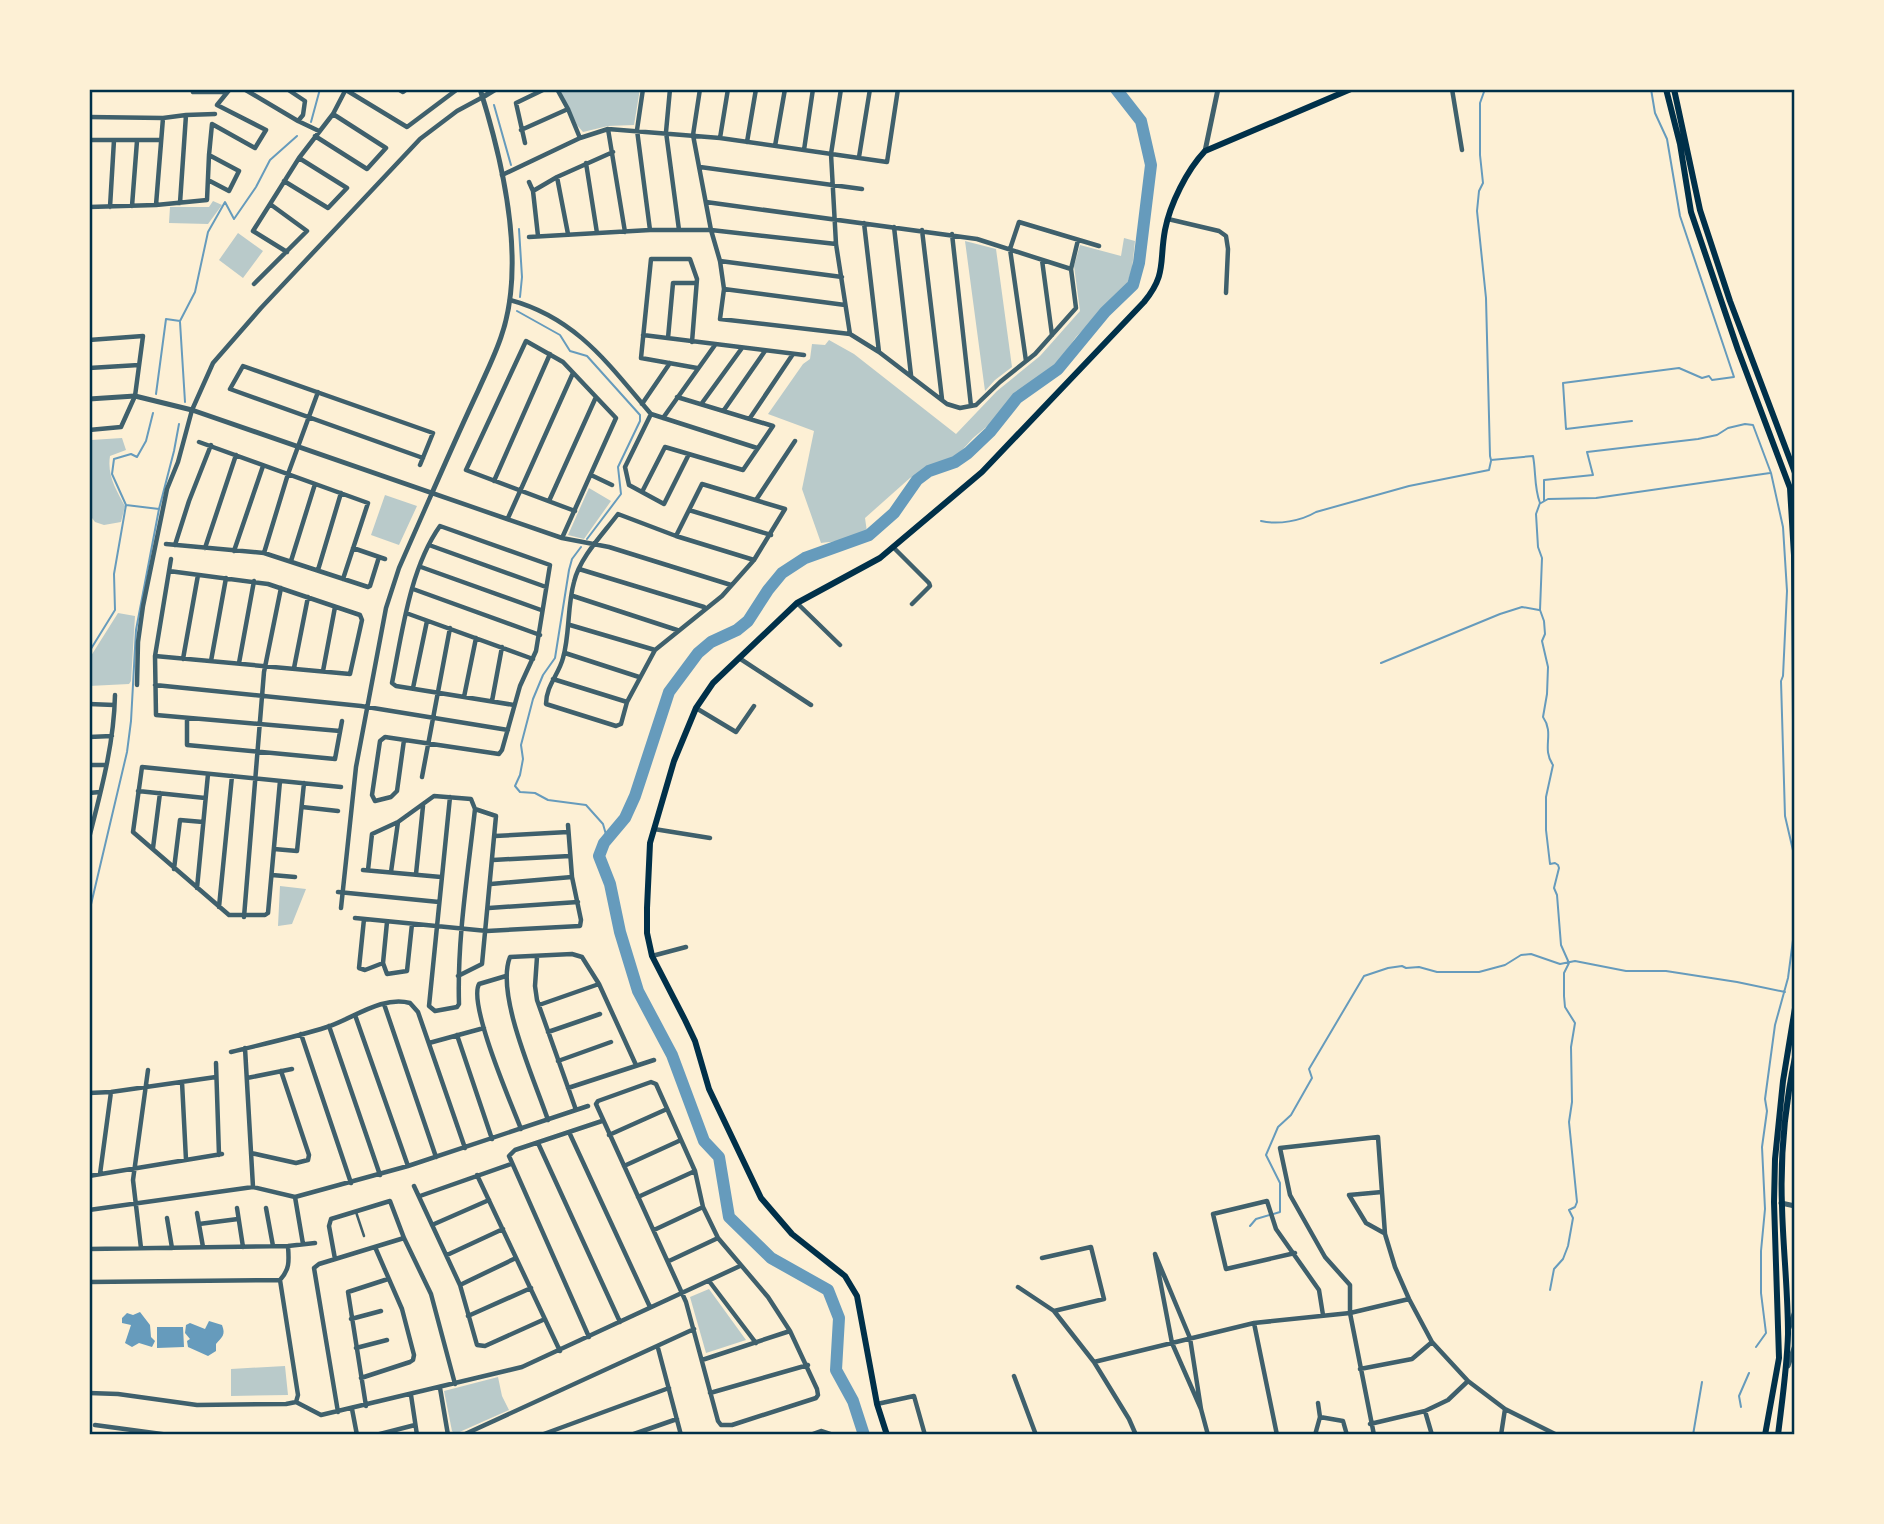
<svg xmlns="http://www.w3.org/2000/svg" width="1884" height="1524" font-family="'Fira Sans',sans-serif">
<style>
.green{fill:#b9caca}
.water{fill:#669bbc}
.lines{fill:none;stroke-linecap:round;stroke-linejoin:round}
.stream{stroke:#669bbc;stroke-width:2}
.river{stroke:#669bbc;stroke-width:12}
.service{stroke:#3f606c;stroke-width:2.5}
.minor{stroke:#3f606c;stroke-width:4.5}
.tertiary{stroke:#3f606c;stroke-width:5}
.secondary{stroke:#003049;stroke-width:6}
.neatline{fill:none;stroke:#003049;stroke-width:2.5}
</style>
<rect width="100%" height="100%" fill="#fdf0d5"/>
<path class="green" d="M559 89H640L634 125 608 126 583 132 577 125Z
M213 201 222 205 208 224 169 223 170 207H209Z
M238 233 263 251 243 278 219 260Z
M1124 238 1135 241 1132 269 1127 284 1076 337 1056 365 1012 396 997 418 973 438 956 457 939 462 910 478 865 518 867 532C853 541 836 541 821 543L802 489 814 431 768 414 803 364 810 359 812 344 825 345 829 340 854 354 956 434 997 391 1040 356 1080 311 1074 266 1080 245 1121 256Z
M965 241 996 249 1012 367 995 380 985 391Z
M122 438 126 450 110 456C107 475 116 490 125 506L121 522 104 525 95 522 92 518 91 440Z
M589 488 611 501 584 539 568 535Z
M385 495 417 506 399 545 371 535Z
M118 613 135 616 131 681 129 684 89 686V659Z
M280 886 306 889 292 924 278 926Z
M709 1289 746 1340 706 1353 690 1297Z
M285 1366 288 1395 231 1396V1369Z
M498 1377 502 1396 509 1410 455 1434 452 1431 444 1391Z"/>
<path class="water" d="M140 1312 150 1325 151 1337 155 1341 152 1347 139 1343 132 1347 125 1343 131 1325 122 1323V1318L127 1313 133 1315Z
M209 1321 222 1325C226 1335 222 1337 216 1344V1351L208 1356 188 1347 187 1341 190 1339 185 1333 186 1325 190 1323 205 1329Z
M157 1327H183L184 1347 157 1348Z"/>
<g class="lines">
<path class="stream" d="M1485 89 1480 103V155L1483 183 1479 191 1477 211 1486 298 1490 456 1491 460 1533 456C1536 471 1534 488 1540 503L1536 514 1538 547 1542 558 1540 610 1544 621 1545 634 1542 641 1548 667 1547 694 1543 717C1555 734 1541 748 1553 765L1546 797V830L1550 864 1555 863 1558 865 1559 868 1554 888 1557 895 1561 945 1569 963 1564 973V996L1565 1007 1575 1023 1571 1047 1572 1102 1569 1122 1577 1202 1575 1207 1569 1210 1573 1218 1568 1246 1563 1259 1554 1269 1550 1290
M494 105 511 165
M311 122 320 89
M519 229 522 277 520 297
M517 311 560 335 570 351 587 356 640 415V421L618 467 621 494 587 539
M180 322 185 402
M156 394 166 319 180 321 195 292 208 232 225 202 234 219 256 187 270 160 297 136
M1632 421 1566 429 1563 383 1679 368 1702 378 1709 376 1712 380 1734 377 1680 216 1667 139 1655 113 1651 89
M1544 501V480L1593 475 1587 452 1698 439 1717 435 1728 428 1745 424 1753 425 1771 473 1783 527 1787 591 1783 676 1781 681 1785 816 1795 859
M1541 503 1548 499 1596 498 1770 473
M126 505 159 509 174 451 179 424
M1261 521C1278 525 1301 521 1316 512L1409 486 1489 470 1491 461
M581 547 572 559 569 570 555 658 543 675 533 699 521 745 523 759 520 775 515 786 520 792 535 793 548 800 586 805 603 824 607 838
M89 652 115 610 114 574 126 505 112 474 114 459 131 454 137 457 146 441 153 413
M1381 663 1500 614 1522 607 1539 610
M89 913 127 752 131 721 136 630 159 509
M1250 1226 1256 1219 1280 1212V1183L1266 1155 1278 1127 1291 1115 1312 1078 1309 1069 1364 976 1388 968 1402 966 1406 968 1419 967 1437 972H1479L1505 965 1521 955 1531 954 1560 964 1575 961 1626 971H1666L1737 982 1785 992
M1756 1347 1766 1333 1761 1293V1251L1765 1209 1762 1147 1767 1111 1765 1099 1775 1025 1788 978 1795 925
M1741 1407 1739 1396 1749 1373
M1693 1435 1702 1382"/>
<path class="river" d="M864 1435 853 1401 836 1370 839 1318 828 1290 771 1258 729 1217 719 1157 704 1141 672 1055 638 991 620 932 610 884 599 856 604 843 625 818 635 796 669 692 698 653 711 642 737 630 748 621 768 590 782 573 805 558 869 535 894 513 917 480 929 471 955 462 968 453 990 432 1017 398 1058 369 1105 312 1133 285 1139 263 1151 165 1141 121 1116 89"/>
<path class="service" d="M356 1212 364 1236"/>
<path class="minor" d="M194 89 193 92H227
M244 89 298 121 303 115 305 101 287 89
M398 89 403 92 407 89
M557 89 568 109 580 138
M643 89 637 130 650 230
M670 89 666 132 679 230
M700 89 693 135 711 230 720 261 724 289 720 319 850 334 879 352 947 404 960 408 976 405 1000 382 1035 354 1076 308 1071 269 1078 240
M841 89 831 154 836 244 850 334
M1452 89 1462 150
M346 90 407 127 455 91 454 89
M186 115 215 114
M89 117 163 118 186 115 180 203
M298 121 319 131
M608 129 625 232
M521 130 568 109
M315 136 367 169 386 148 333 114
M720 138 728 89
M89 140H161
M747 142 756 89
M525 143 516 103 545 89
M775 146 785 89
M804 150 813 89
M859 157 870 89
M586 163 597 233
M700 167 862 189
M502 175 580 138 608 129 720 138 887 162 898 89
M557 177 568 234
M208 180 229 191 239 171 209 155 212 124 255 148 266 130 217 105 230 89
M284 181 328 208 347 188 299 158
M529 182 533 191 538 236
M533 191 557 177 613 152
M706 202 977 239 1071 269
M156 205 163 118
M132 206 137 141
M89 207 156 205 207 200 209 155
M110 207 114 140
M1168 219 1219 231 1226 236 1228 249 1226 293
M864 223 879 352
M894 227 911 375
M922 230 942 399
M952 234 971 406
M529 237 650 230H711L836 244
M287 252 253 231 299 158 333 114 346 89
M1042 260 1052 335
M720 261 842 277
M254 284 307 231 270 204
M724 289 845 305
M510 300C577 318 609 365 651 414
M643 335 804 355
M668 338 673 283H696
M89 340 143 336 135 396 121 427 89 430
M692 342 697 279 690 259H651L641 358 697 368
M1026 361 1010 249 1019 222 1099 246
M89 368 139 365
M702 403 742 348
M642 404 670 363
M724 410 765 351
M651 414 625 467 629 485 664 504 689 454
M651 414 757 448
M663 418 715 345
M750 418 793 354
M199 442 368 503 343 579
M420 465 433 433 243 366 230 389 423 458
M591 475 612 485
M494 481 550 354
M642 492 665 447 743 470 773 426 677 397
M756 500 795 441
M549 501 596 397
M689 510 771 535
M508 518 573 373
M676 536 702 484 785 509 754 560 722 596 655 650 627 702 621 724 616 726 546 704C546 686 559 674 563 658 570 634 567 607 574 582 580 557 603 534 618 514L676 536 754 560
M562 538 616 418 563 362 526 341 466 470 575 511
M166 544 264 553 368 587 370 586 379 557
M175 545 189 501 211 445
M429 545 546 587
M205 548 236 455
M353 548 385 559
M894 548 929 583 930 586 912 604
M234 551 263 466
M264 553 288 474 318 392
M171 559 155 656 156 715 340 731
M291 561 315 484
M421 567 541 610
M579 569 704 607
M318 570 341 493
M413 589 540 635
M573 596 677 630
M797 603 840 645
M406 613 533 659
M570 625 655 650
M565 653 639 677
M155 656 350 674 362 620 360 615 268 584 169 571
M739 658 811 705
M183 659 198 575
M211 661 226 578
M239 663 254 581
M294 668 308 597
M323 671 335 607
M553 679 627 702
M137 685 138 642 143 606 167 489 178 462 192 410 213 363 261 308 420 139 457 111 483 97
M155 685 361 706 508 730
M413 688 427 621
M464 697 476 638
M492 701 502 647
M89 704 114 705
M696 708 736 732 754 706
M187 718V745L335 759 342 721
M89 737 112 736
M404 740 397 791 391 797 375 801 372 795 380 741 385 737 499 754 502 750 520 686 536 651 550 565 440 526C410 568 402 633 392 683L396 686 514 705
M89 765H106
M422 777 450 628
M280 781 268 913 265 915H229L133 832 142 767 341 787
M138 791 205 798
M89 793 100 792
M450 797 429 1006 435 1011 457 1007 459 1004C457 939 468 873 475 809
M302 807 338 811
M654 829 710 838
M495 836 568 832
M89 838C101 791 114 744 115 695
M153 848 160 793
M274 849 297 851 304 783
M493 860 570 856
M174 869 180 820 203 822
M363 870 441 877
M368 870 372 834 398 822 434 796 471 799 475 809 496 816 482 964 458 976
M391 872 398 822
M416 874 423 806
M272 875 295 877
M491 884 572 877
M197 888 208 774
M338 892 439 902
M219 907 232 776
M341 908 356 767 386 608 399 568 432 493 562 538 609 547 731 585
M489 908 578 902
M244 917 264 672 281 588
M355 918 487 931 580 926 581 920 572 877 568 825
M364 919 359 968 365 970 383 963
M387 922 383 963 387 974 407 971 412 924
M652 956 686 947
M537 957 535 986 537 1000 576 1110
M506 976 479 984C468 1004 511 1103 521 1129
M384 1004 436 1157
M539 1005 599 984
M355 1015 408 1166
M329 1026 380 1175
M548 1032 600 1014
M301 1034 351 1183
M457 1035 492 1139
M429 1043 484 1028
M245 1048 253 1187
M231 1052C263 1044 296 1037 327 1027 352 1019 383 995 410 1003L418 1012 465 1148
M558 1061 611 1042
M216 1063 219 1155
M247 1078 292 1069
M182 1082 186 1160
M651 1082 656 1084 695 1171 703 1207 718 1238 768 1297 790 1331 817 1389 818 1395 816 1398 732 1425H721L718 1421 686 1302 596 1104 598 1101Z
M568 1088 654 1060
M89 1093 111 1092 216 1077
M548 1120C535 1081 495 994 510 957L572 954 582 957 599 984 636 1065
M569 1132 650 1307
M609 1135 667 1109
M538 1143 620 1322
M251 1153 296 1163 308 1160 309 1155 281 1071
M624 1166 681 1140
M100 1174 111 1092
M477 1175 560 1351
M89 1176 222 1154
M414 1186 460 1285 477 1345 485 1346 545 1319
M1382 1192 1349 1195 1366 1223 1384 1233
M420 1196 511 1164
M295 1197 303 1244
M638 1197 695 1171
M237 1208 243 1247
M266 1208 273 1246
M89 1210 253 1187 295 1197 408 1166 588 1106
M197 1213 203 1247
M167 1218 172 1248
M199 1224 238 1219
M432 1225 489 1200
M654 1230 703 1207
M288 1246C289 1261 290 1269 280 1280L298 1395 296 1402
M141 1248 133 1180 148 1070
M89 1249 288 1246 315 1243
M1295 1253 1226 1269 1213 1214 1267 1201 1276 1229 1319 1290 1323 1315
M447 1255 503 1229
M1042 1258 1091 1247 1104 1299 1054 1311
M335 1259 329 1226 331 1219 390 1201 404 1238 431 1294 455 1384
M669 1261 718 1238
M709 1281 756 1343
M89 1282 280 1280
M460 1285 516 1258
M1018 1287 1054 1311 1094 1362 1129 1419 1136 1435
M468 1316 531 1288
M351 1319 381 1311
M1254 1323 1277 1435
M589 1337 509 1156 515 1150 602 1121
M356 1348 387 1340
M658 1348 681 1435
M702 1360 790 1331
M1094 1362 1254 1323 1350 1313 1409 1299
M1360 1369 1412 1359 1432 1342
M1014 1376 1036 1435
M361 1378 410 1362 413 1360 414 1355 402 1309 375 1247
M440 1388 448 1435
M89 1393 118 1394 197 1405 286 1404 296 1402
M710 1393 808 1365
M411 1395 417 1435
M296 1402 321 1415 522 1367 740 1266
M1318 1403 1320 1417
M877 1404 914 1396 925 1435
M366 1406 348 1292 388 1279
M352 1409 357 1435
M1201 1409 1172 1343 1155 1254 1190 1338 1201 1409 1208 1435
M1425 1411 1432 1435
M338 1412 314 1268 319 1264 404 1238
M1370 1424 1425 1411 1448 1400 1468 1381
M95 1425 169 1435
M376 1435 415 1425
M463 1435 694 1329
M541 1435 669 1388
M631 1435 677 1419
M810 1435 821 1431 833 1435
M1315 1435 1320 1417 1343 1421 1347 1435
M1374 1435 1350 1313V1285L1325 1257 1290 1195 1280 1148 1378 1137 1385 1234 1395 1267 1409 1299 1432 1342 1468 1381 1505 1409 1557 1435
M1501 1435 1505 1409"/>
<path class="tertiary" d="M483 97 496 89
M1205 151 1218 89
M89 399 135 396 192 410 432 493C447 459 462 425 478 391 486 373 495 355 501 337 527 263 503 162 480 89
M1781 1203 1795 1206
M1789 1328 1795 1311
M1788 1366 1795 1345"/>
<path class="secondary" d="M1666 89 1680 144 1691 212 1738 350 1790 488 1794 555 1795 721
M1674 89 1700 210 1730 301 1795 473
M887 1435 877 1404 857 1296 845 1276 792 1234 761 1198 709 1089 695 1041 685 1020 652 956 647 933V908L650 843 674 761 696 708 713 683 797 603 880 558 982 472 1144 302C1167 274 1159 262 1165 230 1170 204 1187 170 1205 151L1351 89
M1765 1435 1779 1358 1774 1202 1775 1159 1783 1081 1795 1008
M1778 1435C1782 1401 1787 1368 1788 1334 1788 1291 1783 1248 1782 1206 1780 1156 1785 1106 1795 1057"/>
</g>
<rect width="1884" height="1524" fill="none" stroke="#fdf0d5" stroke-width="182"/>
<rect x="91" y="91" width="1702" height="1342" class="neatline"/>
</svg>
